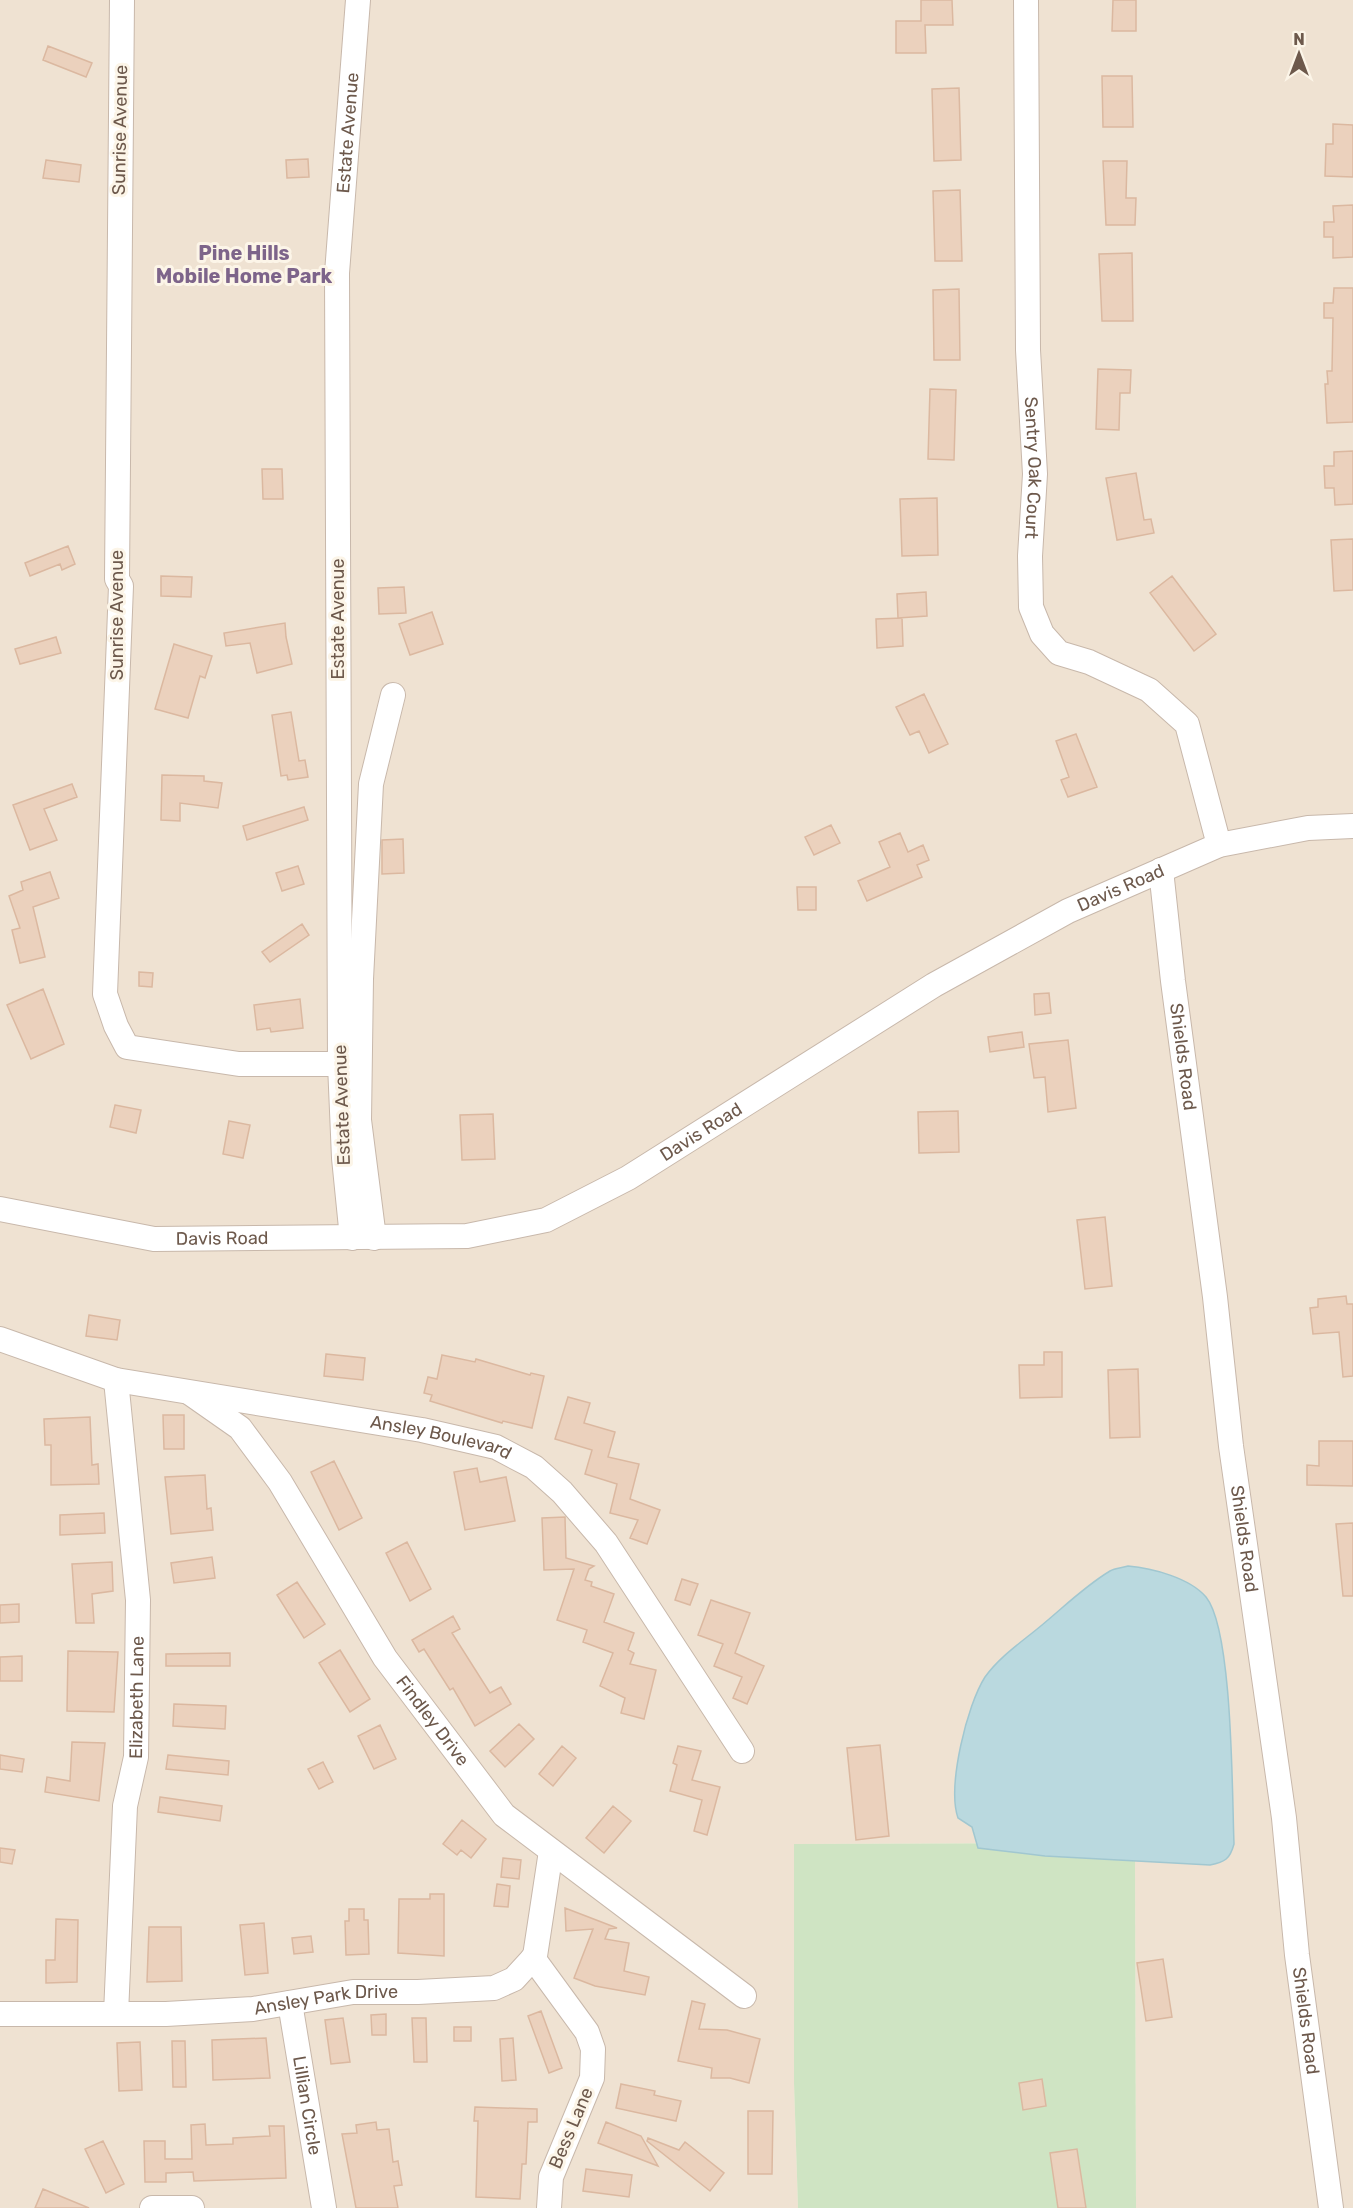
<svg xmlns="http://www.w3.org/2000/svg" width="1353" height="2208" font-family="Rubik,sans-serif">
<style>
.residential{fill:#efe2d2}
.green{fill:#cfe4c3}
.water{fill:#bad9df;stroke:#a1c7d0;stroke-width:1.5}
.building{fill:#ebd1bd;stroke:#dbb8a0;stroke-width:1.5}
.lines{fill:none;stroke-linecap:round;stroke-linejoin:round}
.minor-casing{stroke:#c8b8ab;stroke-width:26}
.minor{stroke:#fff;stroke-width:24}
.labels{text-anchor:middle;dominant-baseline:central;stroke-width:6;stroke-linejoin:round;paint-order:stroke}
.street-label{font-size:18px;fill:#6d594c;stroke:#fcf5e8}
.neighbourhood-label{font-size:20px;font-weight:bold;fill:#7d648a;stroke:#fcf5e8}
</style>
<rect width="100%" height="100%" fill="#f9f1e2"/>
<path class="residential" d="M0 0H1353V2208H1136L1135 1843 794 1844V2084L798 2208H0Z"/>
<path class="green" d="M1135 1843 1136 2208H798L794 2084V1844Z"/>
<path class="water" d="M1128 1566C1152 1568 1190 1578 1206 1597 1233 1630 1232 1795 1234 1844 1230 1859 1225 1862 1210 1865L1045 1856 978 1848 972 1827 958 1818C947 1786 967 1705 985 1677 1000 1656 1023 1641 1042 1625 1065 1606 1085 1586 1110 1571 1115 1568 1122 1568 1128 1566Z"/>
<path class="building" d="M921 0H952L953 25H925L926 53H896V21H921Z
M1113 0H1136V31H1112Z
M48 46 92 63 86 77 43 60Z
M1102 76H1132L1133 127H1103Z
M959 88 961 160 934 161 932 89Z
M1333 124 1353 125V177L1325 176 1326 144H1333Z
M308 159 309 177 287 178 286 160Z
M46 160 81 165 79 182 43 178Z
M1103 161H1127L1126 198H1136L1135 225H1106Z
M960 190 962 261H935L933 191Z
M1353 205V257L1333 258V237H1324V222H1334L1333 206Z
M1132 253 1133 321H1102L1099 254Z
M1334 288H1353V422L1327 423 1325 384H1328L1327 371H1332L1333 318H1324V303H1333Z
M959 289 960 360H934L933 290Z
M1098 369 1131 370 1130 393H1120L1119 430 1096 429Z
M930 389 956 390 954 460 928 459Z
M1353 451V504L1335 505 1334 488H1325L1324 466H1334V452Z
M262 469H282L283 499H263Z
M1136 473 1144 520 1151 519 1154 533 1117 540 1106 478Z
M937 498 938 555 902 556 900 499Z
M1353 539V590L1334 591 1331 540Z
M68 546 75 564 62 570 60 564 30 576 25 563Z
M161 576 192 577 191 597 161 596Z
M1172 576 1216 634 1194 651 1150 593Z
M404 587 406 613 379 614 378 588Z
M926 592 927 616 898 618 897 594Z
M432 612 443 644 410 655 399 624Z
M902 618 903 646 877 648 876 619Z
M285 623 286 637 292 664 257 673 250 643 226 646 224 633Z
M56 637 61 653 20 664 15 649Z
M174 644 212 656 205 678 200 676 188 718 155 709Z
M924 694 948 744 929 753 919 731 910 735 896 707Z
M291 712 299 761 305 760 308 777 288 780 287 775 281 776 272 715Z
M1076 734 1097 787 1068 797 1061 780 1069 777 1056 741Z
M162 775 204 776V781L222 783 218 808 180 803V821L161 820Z
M72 784 77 797 44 809 57 840 30 850 13 805Z
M304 807 308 820 247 840 243 826Z
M831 825 840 843 814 855 805 837Z
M900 833 908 852 923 845 929 860 917 865 922 877 867 901 858 881 890 867 879 842Z
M403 839 404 873 382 874V840Z
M298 866 304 884 282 891 276 873Z
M50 872 59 898 33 907 45 957 20 963 12 930 20 928 9 896 23 890 21 882Z
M797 887H816V910H798Z
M302 924 309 935 270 962 262 952Z
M139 972 153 973 152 987 139 986Z
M43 989 64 1044 31 1059 7 1005Z
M1049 993 1051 1013 1035 1015 1034 994Z
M300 999 303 1028 271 1032 270 1028 257 1030 254 1005Z
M1022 1032 1024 1047 990 1052 988 1037Z
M1068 1040 1076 1108 1048 1112 1045 1077 1034 1078 1029 1044Z
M115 1105 141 1110 136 1133 110 1127Z
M958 1111 959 1152 919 1153 918 1112Z
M493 1114 495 1159 462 1160 460 1115Z
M229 1121 250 1125 243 1158 223 1154Z
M1105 1217 1112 1286 1085 1289 1077 1220Z
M1346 1296 1347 1304H1353V1376L1343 1377 1339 1332 1313 1334 1310 1308 1318 1307V1299Z
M89 1315 120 1320 117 1340 86 1336Z
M1044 1352H1062V1397L1020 1398 1019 1365H1044Z
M326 1354 365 1358 363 1380 324 1376Z
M442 1355 475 1362 476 1359 530 1375 531 1373 544 1376 532 1428 503 1421 502 1423 430 1401 432 1395 424 1393 428 1377 437 1379Z
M1138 1369 1140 1437 1110 1438 1108 1370Z
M568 1397 590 1403 584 1423 615 1432 608 1457 639 1464 630 1499 660 1510 647 1544 630 1538 638 1520 610 1513 617 1484 585 1474 592 1450 555 1439Z
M163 1415H184V1449H164Z
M90 1417 92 1465 98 1464 99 1484 51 1485V1445H45L44 1419Z
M1319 1441H1353V1486L1307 1485V1465L1319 1466Z
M334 1461 362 1518 339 1530 311 1472Z
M477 1468 480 1482 506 1477 515 1521 465 1530 454 1472Z
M205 1475 207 1509 211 1508 213 1530 171 1534 165 1477Z
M104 1513 105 1533 60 1535V1515Z
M565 1517 566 1558 594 1566 589 1569 585 1580 592 1582 591 1586 614 1594 604 1622 634 1633 628 1650 634 1653 630 1664 656 1670 644 1719 621 1713 625 1698 600 1686 613 1653 583 1642 587 1630 557 1620 574 1569 544 1570 542 1518Z
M1353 1523V1596H1343L1336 1524Z
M407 1542 431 1589 410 1601 386 1553Z
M212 1557 215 1578 174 1583 171 1563Z
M112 1562 113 1591 92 1594 94 1623H76L72 1564Z
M682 1579 698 1584 690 1605 675 1600Z
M297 1582 325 1624 304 1638 277 1595Z
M711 1600 750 1613 735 1653 764 1666 747 1704 733 1698 742 1677 714 1666 723 1644 698 1635Z
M19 1604V1622L0 1623V1605Z
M453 1616 460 1629 452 1633 490 1693 501 1687 511 1704 475 1726 453 1688 450 1690 424 1649 419 1652 412 1640Z
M340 1650 370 1699 350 1712 319 1663Z
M68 1651 118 1652 114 1712 67 1711Z
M230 1653V1666H166V1654Z
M22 1656V1681H0V1657Z
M174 1704 226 1706 225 1729 173 1726Z
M519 1724 534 1739 505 1767 490 1751Z
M380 1725 396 1759 374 1769 358 1736Z
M72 1742 105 1743 99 1801 45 1792 47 1777 70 1781Z
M880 1745 889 1836 856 1840 847 1748Z
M562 1746 576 1758 553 1786 539 1774Z
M678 1746 701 1751 692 1780 720 1787 707 1835 694 1831 702 1800 670 1791 677 1765 673 1763Z
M0 1755 24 1759 22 1772 0 1769Z
M168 1755 229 1761 228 1775 166 1769Z
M323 1762 333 1782 319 1789 308 1769Z
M160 1797 222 1806 220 1821 158 1812Z
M613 1806 631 1821 604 1853 586 1838Z
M462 1820 486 1839 471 1858 461 1850 457 1855 443 1844Z
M0 1848 15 1850 12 1864 0 1862Z
M503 1858 521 1860 519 1879 501 1877Z
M497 1884 510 1886 508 1907 494 1906Z
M430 1894H444V1956L398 1953 399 1899H430Z
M565 1908 617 1928 609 1929 605 1939 629 1943 624 1971 649 1977 645 1995 595 1986 574 1978 593 1929 566 1931Z
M349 1909H364V1920H368L369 1954 346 1955 345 1921H349Z
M56 1919 78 1920 77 1982 46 1983V1960H55Z
M264 1923 268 1973 245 1975 240 1925Z
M149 1927H181L182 1981 147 1982Z
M311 1936 313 1952 294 1954 292 1938Z
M1163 1959 1172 2017 1146 2021 1137 1963Z
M692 2001 705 2004 699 2029 727 2030 760 2039 749 2083 730 2078H711L712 2068 678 2061Z
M541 2011 562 2068 549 2073 528 2016Z
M386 2014V2035H372L371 2015Z
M343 2018 350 2062 331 2064 325 2020Z
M412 2018H426L427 2062H414Z
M454 2027H471V2041H454Z
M266 2038 270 2078 213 2080 212 2040Z
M513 2038 516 2080 502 2081 500 2039Z
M172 2041H185L186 2087H173Z
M140 2042 142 2090 119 2091 117 2043Z
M1042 2079 1046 2106 1023 2110 1019 2083Z
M621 2084 655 2091 654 2095 681 2101 676 2121 616 2108Z
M475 2107 537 2109V2122H528L526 2164H522L520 2199 476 2197 478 2121H474Z
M748 2111H773L772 2174H748Z
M376 2122 377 2130 389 2129 393 2162 398 2161 402 2185 394 2186 398 2208H356L342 2134 357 2133 356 2125Z
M606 2122 641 2136 658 2166 598 2143Z
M205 2124 206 2145 233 2144V2138L270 2136 269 2126H284L286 2178 194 2181 193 2172 166 2173V2182H145L144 2141H165V2159H192L191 2125Z
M648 2138 679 2150 685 2142 724 2173 710 2191 647 2141Z
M103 2141 124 2184 106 2193 85 2149Z
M1077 2149 1086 2208H1058L1050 2153Z
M586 2169 632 2175 629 2197 583 2191Z
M43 2189 89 2208H35Z"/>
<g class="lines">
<defs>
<g id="minor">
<path d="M122 0 117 579 121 586 105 994 116 1026 127 1047 239 1064H340"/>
<path id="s1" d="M1026 0 1028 350 1035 474 1030 556 1031 607 1042 634 1059 653 1089 662 1149 690 1187 724 1219 845"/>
<path id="s2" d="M1161 870 1173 981 1215 1297 1231 1446 1284 1818 1297 1955 1331 2208"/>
<path id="s3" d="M0 1209 154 1239 467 1236 546 1220 628 1178 934 985 1068 911 1219 845 1308 828 1353 826"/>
<path id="s4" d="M352 1238 344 1158 340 1064 337 273 358 0"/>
<path d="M374 1238 359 1120 361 979 371 784 393 695"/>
<path id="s5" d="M0 1339 116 1380 422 1430 496 1447 534 1467 562 1492 606 1543 742 1751"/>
<path id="s6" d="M190 1393 240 1428 280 1482 385 1658 504 1815 744 1996"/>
<path d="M533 1958 587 2032 593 2049 592 2078 551 2177 549 2208"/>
<path id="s7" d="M290 2003 324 2208"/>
<path id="s8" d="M0 2014H166L253 2009 353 1992H418L494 1988 514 1979 535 1956 551 1851"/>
<path id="s9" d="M116 2014 125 1806 136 1757 138 1600 116 1380"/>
<path d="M152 2208H192"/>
</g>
</defs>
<use href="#minor" class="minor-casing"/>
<use href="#minor" class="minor"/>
</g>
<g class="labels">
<g class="street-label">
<text transform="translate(120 130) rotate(-89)">Sunrise Avenue</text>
<text stroke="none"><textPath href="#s4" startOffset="1106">Estate Avenue</textPath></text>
<text stroke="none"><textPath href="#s1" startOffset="468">Sentry Oak Court</textPath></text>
<text transform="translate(117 615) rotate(-90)">Sunrise Avenue</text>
<text transform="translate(338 619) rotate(-90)">Estate Avenue</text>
<text stroke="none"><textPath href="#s3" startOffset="1215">Davis Road</textPath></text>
<text stroke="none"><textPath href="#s2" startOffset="188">Shields Road</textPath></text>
<text transform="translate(342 1105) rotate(-92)">Estate Avenue</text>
<text stroke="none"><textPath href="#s3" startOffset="729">Davis Road</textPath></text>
<text stroke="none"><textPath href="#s3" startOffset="225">Davis Road</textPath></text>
<text stroke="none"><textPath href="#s5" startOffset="453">Ansley Boulevard</textPath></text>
<text stroke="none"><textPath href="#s2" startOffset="674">Shields Road</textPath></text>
<text stroke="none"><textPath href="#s9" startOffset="318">Elizabeth Lane</textPath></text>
<text stroke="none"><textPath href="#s6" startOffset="412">Findley Drive</textPath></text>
<text stroke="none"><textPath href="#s8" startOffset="327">Ansley Park Drive</textPath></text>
<text stroke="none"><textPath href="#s2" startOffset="1160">Shields Road</textPath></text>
<text stroke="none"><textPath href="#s7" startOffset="104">Lillian Circle</textPath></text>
<text transform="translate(571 2128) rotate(-67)">Bess Lane</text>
</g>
<g class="neighbourhood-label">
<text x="244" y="253">Pine Hills<tspan x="244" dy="23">Mobile Home Park</tspan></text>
</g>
</g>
<g transform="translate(1299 54)" stroke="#fcf5e8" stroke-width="4.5" paint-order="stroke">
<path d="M0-4.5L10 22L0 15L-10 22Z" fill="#6d594c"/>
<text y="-9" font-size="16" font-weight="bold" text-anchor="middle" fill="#6d594c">N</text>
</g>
</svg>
